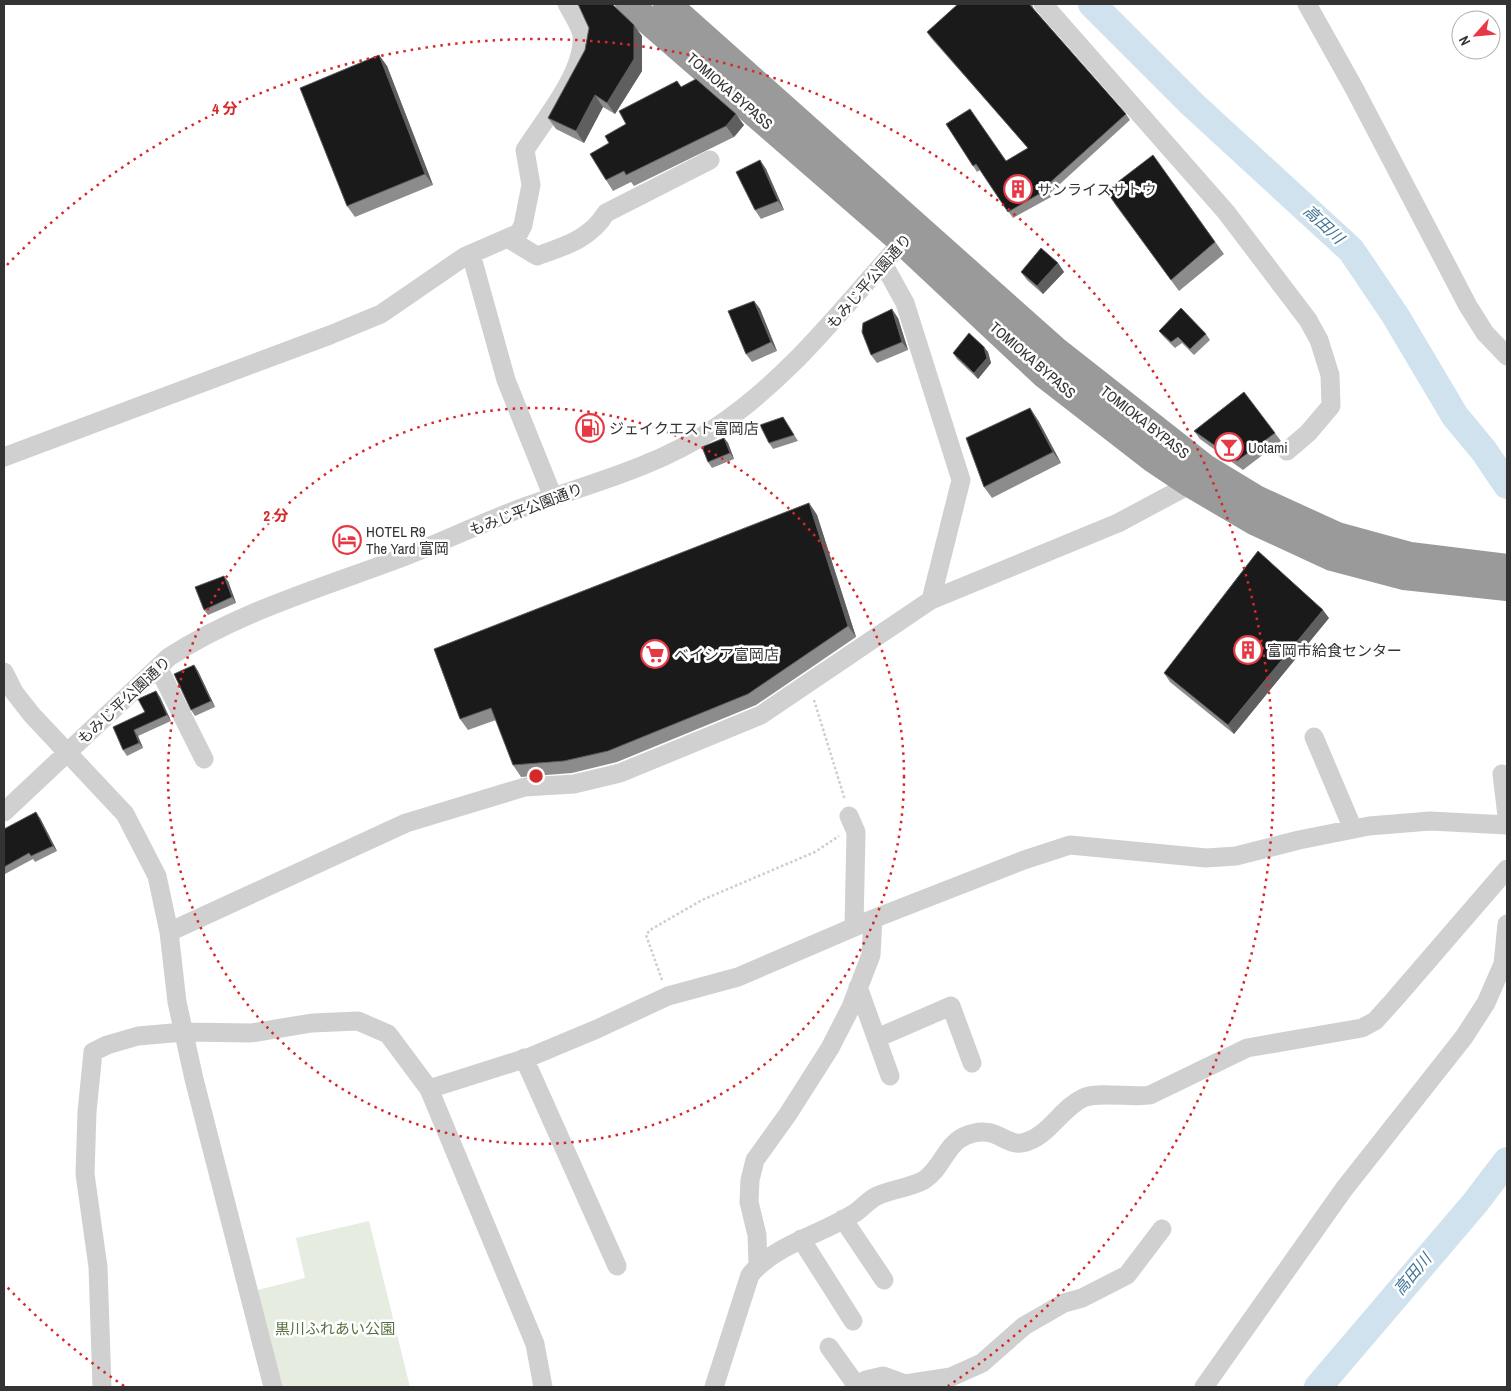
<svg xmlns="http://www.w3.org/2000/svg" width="1511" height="1391" font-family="'Archivo Narrow','Noto Sans JP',sans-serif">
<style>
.green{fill:#e6ecdf}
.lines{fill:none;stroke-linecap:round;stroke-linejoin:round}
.river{stroke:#cfe2ee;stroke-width:28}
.path{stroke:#cdcdcd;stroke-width:2.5;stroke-dasharray:2.5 2.5;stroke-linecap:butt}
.minor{stroke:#d0d0d0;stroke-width:19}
.highway{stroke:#9a9a9a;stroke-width:28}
.wall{fill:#8c8c8c}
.shaded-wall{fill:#5f5f5f}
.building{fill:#1a1a1a;stroke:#5f5f5f}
.ring{fill:none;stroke:#d62828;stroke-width:2.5;stroke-dasharray:2.5 5}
.labels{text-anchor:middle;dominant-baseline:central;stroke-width:5;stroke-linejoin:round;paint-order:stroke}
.street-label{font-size:15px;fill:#333;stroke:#fff}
.poi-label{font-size:15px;fill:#333;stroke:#fff;text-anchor:start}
.park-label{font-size:15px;fill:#56703f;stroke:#fff}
.water-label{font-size:16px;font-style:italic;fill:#3f7597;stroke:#fff}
.centre{fill:#d62828;stroke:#fff;stroke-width:2.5}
.ring-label{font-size:15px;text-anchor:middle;font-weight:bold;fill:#d62828;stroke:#fff;stroke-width:5;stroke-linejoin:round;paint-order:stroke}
</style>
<rect width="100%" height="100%" fill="#fff"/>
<path class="green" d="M369 1221 410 1387H273L250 1292 305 1278 296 1238Z"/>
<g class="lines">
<path class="river" d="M1092 4 1192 104 1351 250 1395 315 1455 416 1484 451 1507 485
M1318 1387 1475 1203 1507 1161"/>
<path class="path" d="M814 700 845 800
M662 980 646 935 650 930 702 900 815 852 839 836"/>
<path class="minor" d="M1043 4 1226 212 1308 320 1319 340 1330 375 1331 406 1308 433 1287 451
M1307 4 1354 88 1468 306 1485 333 1507 356
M509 239 537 256C565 246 590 239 606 213L710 160
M471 254 506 380 553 497
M884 265 905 303 961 480 931 600
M4 457 330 335 381 314 464 257 519 233 523 225 531 185 525 150C544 120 585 72 582 35 580 25 572 13 567 4
M158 667 204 759
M4 672 14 692 32 715 125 814 157 876 169 932 177 1002 194 1079 273 1387
M1314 737 1353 829
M1502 774 1507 816
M4 812 169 657C242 610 325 587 406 556 446 540 486 521 527 506 589 484 656 467 712 430 795 375 844 304 910 234
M849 816 856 832 854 927
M169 932 406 823 525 787 574 784 620 773 761 715 931 600 1118 523 1191 484
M858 987 890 1076
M877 1038 951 1006 972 1063
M524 1058 617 1266
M429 1089 530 1057 597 1029 668 996 738 977 873 919 1024 860 1070 845 1206 858 1236 856 1299 840 1369 826 1430 821 1507 825
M843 1219 884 1280
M801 1239 853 1321
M758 1265 757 1235 749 1202 750 1180 755 1160 788 1114 830 1048 851 1007 871 955 873 919
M829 1347 857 1386
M102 1387 98 1267 85 1174 87 1112 93 1052 107 1045 138 1036 184 1032 251 1033 312 1023 358 1021 388 1034 429 1089 535 1344 543 1387
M714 1387 750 1275C776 1244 820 1235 853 1214 862 1209 868 1200 877 1196 892 1189 910 1188 924 1180 941 1170 946 1144 965 1136 996 1123 1004 1146 1022 1143 1048 1138 1060 1109 1083 1098 1098 1091 1132 1098 1150 1095L1247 1048 1362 1028 1375 1021 1394 1000 1507 869
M854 1387 866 1380 883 1376 905 1384 951 1377 982 1363 1024 1326 1064 1303 1082 1298 1127 1275 1162 1229
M1204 1387 1344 1189 1464 1037 1486 1003 1503 964 1507 924"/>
<path class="highway" d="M629 4 903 242 1045 375 1152 458 1191 484 1254 521 1332 557 1404 576 1507 587
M667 4 1055 350 1205 468 1256 499 1337 536 1410 556 1507 568"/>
</g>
<path class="wall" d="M1032 4 1034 10 1126 114 1130 120 1049 194 1051 197 1013 218 980 170 977 172 946 124 1006 161 1028 148 931 38 927 32Z
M642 36V71L615 114 603 107 584 143 556 129 548 118Z
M379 55 387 66 433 185 355 217 347 206Z
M677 81 681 87 744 125 734 137 634 186 631 182 613 191 606 180 626 124Z
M1153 155 1224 254 1179 291 1114 203Z
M760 160 766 169 784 210 761 219 755 210Z
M1058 263 1064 272 1043 294 1027 280 1021 272Z
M754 301 760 309 777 351 752 362 746 354Z
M898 318 908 350 877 363 871 355Z
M1159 331 1206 334 1210 340 1194 355 1182 343 1175 348 1163 336Z
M984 347 988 352 991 363 978 379 957 359 953 353Z
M783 417 798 441 773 449 769 443Z
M1038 420 1061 463 992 498 984 487Z
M1194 431 1275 433 1281 441 1243 470 1200 439Z
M724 438 728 443 734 459 712 468 708 462Z
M809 503 817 515 856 637 756 705 617 762 572 773 521 777 513 765 496 720 468 730 460 719Z
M228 581 236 603 208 615 204 610Z
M1329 618 1234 734 1170 682 1164 673Z
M194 665 198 671 215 707 195 716 191 710Z
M156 691 160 697 171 721 138 736 143 748 127 756 123 750Z
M40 818 57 851 35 862 33 859 5 874 4 873V829Z"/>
<path class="shaded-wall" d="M634 25 642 36V71L615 114 607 103Z
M379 55 387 66 433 185 425 174Z
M595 95 603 107 584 143 576 131Z
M736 114 744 125 734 137 726 126Z
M760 160 766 169 784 210 778 201Z
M1058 263 1064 272 1043 294 1037 286Z
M754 301 760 309 777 351 771 342Z
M892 309 898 318 908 350 902 342Z
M984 347 988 352 991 363 978 379 974 373Z
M1030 408 1038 420 1061 463 1053 452Z
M724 438 728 443 734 459 730 453Z
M809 503 817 515 856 637 848 626Z
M224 576 228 581 236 603 232 597Z
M1323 610 1329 618 1234 734 1228 725Z
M194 665 198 671 215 707 211 701Z
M156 691 160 697 171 721 167 715Z
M134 730 138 736 143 748 139 743Z
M36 812 40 818 57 851 53 846Z"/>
<path class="building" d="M578 4H612L634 25V59L607 103 595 95 576 131 548 118 585 50 589 28Z
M958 4H1030V5L1126 114 1044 188 1046 190 1008 212 976 164 973 166 946 124 970 109 1006 161 1028 148 927 32Z
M379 55 425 174 347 206 300 88Z
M696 79 736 114 726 126 626 175 624 171 606 180 590 154 609 143 605 136 626 124 619 111 677 81 681 87Z
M1153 155 1215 242 1171 280 1106 191Z
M760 160 778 201 755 210 736 172Z
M1041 248 1058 263 1037 286 1021 272Z
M754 301 771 342 746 354 728 311Z
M1181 308 1206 334 1190 349 1178 337 1171 342 1159 331Z
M892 309 902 342 871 355 862 332 863 323Z
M969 333 984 347 987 358 974 373 953 353Z
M1244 392 1275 433 1237 461 1194 431Z
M1030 408 1053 452 984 487 966 438Z
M783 417 794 435 769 443 760 425Z
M724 438 730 453 708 462 702 447Z
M809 503 848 626 748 694 608 751 564 761 513 765 491 708 460 719 434 649Z
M1258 551 1323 610 1228 725 1164 673Z
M224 576 232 597 204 610 195 587Z
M194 665 211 701 191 710 174 674Z
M156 691 167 715 134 730 139 743 123 750 113 727 145 712 138 699Z
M36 812 53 846 31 856 29 853 4 867V829Z"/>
<g class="ring">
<circle cx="536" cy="776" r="368"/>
<path d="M124 1386A736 736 0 0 1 7 1287M7 265A736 736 0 1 1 948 1386"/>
</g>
<defs>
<symbol id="building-ring" viewBox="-11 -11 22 22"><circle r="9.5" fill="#fff" stroke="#e63946" stroke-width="1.5"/><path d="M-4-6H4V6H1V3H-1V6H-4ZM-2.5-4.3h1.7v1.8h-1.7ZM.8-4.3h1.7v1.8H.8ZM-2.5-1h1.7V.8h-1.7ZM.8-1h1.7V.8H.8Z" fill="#e63946"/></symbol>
<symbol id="fuel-ring" viewBox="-11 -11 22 22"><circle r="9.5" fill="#fff" stroke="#e63946" stroke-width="1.5"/><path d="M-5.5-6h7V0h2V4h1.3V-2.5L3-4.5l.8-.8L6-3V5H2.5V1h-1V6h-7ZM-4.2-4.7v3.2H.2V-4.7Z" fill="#e63946"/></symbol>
<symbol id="bar-ring" viewBox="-11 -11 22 22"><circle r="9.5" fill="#fff" stroke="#e63946" stroke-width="1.5"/><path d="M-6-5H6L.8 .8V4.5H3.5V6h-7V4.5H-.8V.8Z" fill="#e63946"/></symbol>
<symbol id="hotel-ring" viewBox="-11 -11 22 22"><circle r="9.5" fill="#fff" stroke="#e63946" stroke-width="1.5"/><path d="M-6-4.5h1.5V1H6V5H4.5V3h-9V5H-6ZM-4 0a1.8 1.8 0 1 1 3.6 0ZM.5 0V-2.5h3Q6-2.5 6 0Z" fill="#e63946"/></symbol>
<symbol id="supermarket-ring" viewBox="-11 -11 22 22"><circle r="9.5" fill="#fff" stroke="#e63946" stroke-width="1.5"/><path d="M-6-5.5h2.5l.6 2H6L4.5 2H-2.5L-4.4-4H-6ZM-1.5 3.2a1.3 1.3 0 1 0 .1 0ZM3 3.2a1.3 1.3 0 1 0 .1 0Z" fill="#e63946"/></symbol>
</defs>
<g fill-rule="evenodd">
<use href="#building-ring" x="1002" y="173" width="32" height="32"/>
<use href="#fuel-ring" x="574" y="412" width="32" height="32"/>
<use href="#bar-ring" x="1213" y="431" width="32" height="32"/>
<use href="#hotel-ring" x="331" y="524" width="32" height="32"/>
<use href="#building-ring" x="1232" y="634" width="32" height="32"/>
<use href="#supermarket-ring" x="639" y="638" width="32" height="32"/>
</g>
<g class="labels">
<g class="street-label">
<text transform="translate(730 91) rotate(41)">TOMIOKA BYPASS</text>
<text transform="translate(869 281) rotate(-49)">もみじ平公園通り</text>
<text transform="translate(1033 360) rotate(41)">TOMIOKA BYPASS</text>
<text transform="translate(1145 422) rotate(38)">TOMIOKA BYPASS</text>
<text transform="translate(526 509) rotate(-21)">もみじ平公園通り</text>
<text transform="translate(124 700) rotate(-43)">もみじ平公園通り</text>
</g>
<g class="poi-label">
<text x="1037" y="189">サンライスサトウ</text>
<text x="609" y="428">ジェイクエスト富岡店</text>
<text x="1248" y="447">Uotami</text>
<text x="366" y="531">HOTEL R9<tspan x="366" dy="17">The Yard 富岡</tspan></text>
<text x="1267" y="650">富岡市給食センター</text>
<text x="674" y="654">ベイシア富岡店</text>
</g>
<g class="park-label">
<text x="335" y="1328">黒川ふれあい公園</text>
</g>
<g class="water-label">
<text transform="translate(1324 224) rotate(43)">高田川</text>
<text transform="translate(1412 1274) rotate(-50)">高田川</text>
</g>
</g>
<circle cx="536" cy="776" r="8" class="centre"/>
<g class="ring-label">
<text x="225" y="114">4 分</text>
<text x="276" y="521">2 分</text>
</g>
<rect width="1511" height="1391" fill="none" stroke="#333333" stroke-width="10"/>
<g transform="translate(1476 35) rotate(243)"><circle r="24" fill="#ffffff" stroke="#adadad"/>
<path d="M0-4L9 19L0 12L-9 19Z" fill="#e63946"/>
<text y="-8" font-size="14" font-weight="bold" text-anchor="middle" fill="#333333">N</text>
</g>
</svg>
